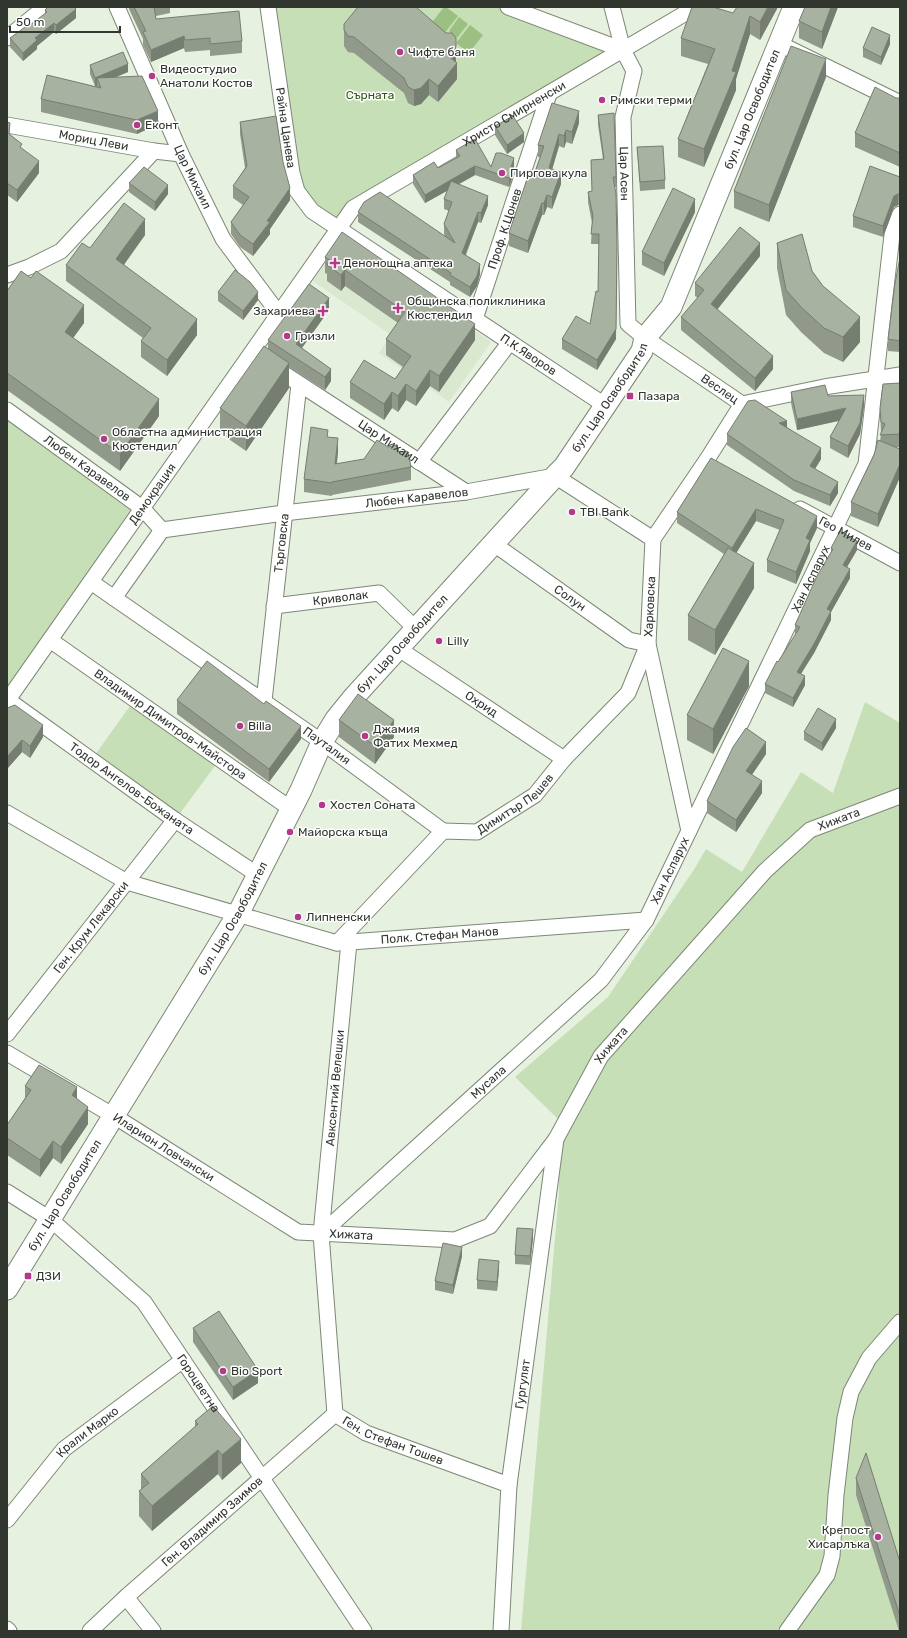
<svg xmlns="http://www.w3.org/2000/svg" width="907" height="1638" font-family="Rubik,sans-serif">
<style>
.built{fill:#d9e8cf}
.green{fill:#c6dfb6}
.water{fill:#9bc082}
.lines{fill:none;stroke-linecap:round;stroke-linejoin:round}
.street-casing{stroke:#7d8777;stroke-width:17}
.secondary-casing{stroke:#7d8777;stroke-width:23}
.street{stroke:#fff;stroke-width:15}
.secondary{stroke:#fff;stroke-width:21}
.wall{fill:#90998a}
.shaded-wall{fill:#767d71}
.building{fill:#a8b2a1;stroke:#767d71}
.poi-dot{fill:#b3398b;stroke:#fff;stroke-width:1.5}
.labels{text-anchor:middle;dominant-baseline:central;stroke-width:3;stroke-linejoin:round;paint-order:stroke}
.poi-label{font-size:12px;fill:#31362f;stroke:#fff;text-anchor:start}
.park-label{font-size:12px;fill:#325414;stroke:#fff}
.street-label{font-size:12px;fill:#31362f;stroke:#fff}
</style>
<rect width="100%" height="100%" fill="#e6f1df"/>
<path class="built" d="M343 238 491 342 449 402 379 353 391 335 313 281Z"/>
<path class="green" d="M268 7H506L623 50 353 208 339 228 297 191Z
M7 416 135 508 7 686Z
M135 699 220 759 175 820 92 759Z
M865 702 900 723V1631H521L559 1192 558 1119 515 1077 608 997 695 868 706 849 742 872 801 772 833 793Z"/>
<path class="water" d="M444 7H446L458 16 443 35 430 25Z
M459 17 468 24 457 38 449 31Z
M470 25 483 35 469 53 456 43Z"/>
<g class="lines">
<defs>
<g id="street">
<path id="s1" d="M117 7 181 154 223 239 279 314"/>
<path id="s2" d="M268 7 292 173 297 191 312 211 597 400"/>
<path d="M508 7 623 50"/>
<path id="s3" d="M612 7 623 50 634 71 623 117 628 324 645 338 742 404 824 387 900 375"/>
<path d="M7 38 45 7"/>
<path d="M780 44 900 103"/>
<path id="s4" d="M7 125 154 151 181 154"/>
<path d="M7 275 29 267 61 251 154 151"/>
<path id="s5" d="M475 319 549 94"/>
<path id="s6" d="M272 366 466 492"/>
<path id="s7" d="M7 410 142 508 162 530"/>
<path d="M419 462 510 342"/>
<path id="s8" d="M800 509 900 563"/>
<path id="s9" d="M91 582 322 742 443 831"/>
<path id="s10" d="M114 598 162 530 284 513 466 492 555 476 653 539"/>
<path id="s11" d="M274 606 379 593 416 629"/>
<path id="s12" d="M50 640 291 809"/>
<path id="s13" d="M399 649 564 759"/>
<path id="s14" d="M8 700 175 820 258 875"/>
<path id="s15" d="M7 701 353 208 696 7"/>
<path id="s16" d="M264 701 299 384"/>
<path id="s17" d="M7 813 127 882 337 943 646 920"/>
<path id="s18" d="M689 831 648 644 653 539 708 458 742 404"/>
<path id="s19" d="M349 942 321 1234 335 1414 366 1433 509 1485"/>
<path id="s20" d="M337 943 443 831 477 832 535 795 564 759 628 693 648 644 629 640 494 544"/>
<path id="s21" d="M7 1034 175 820"/>
<path id="s22" d="M7 1053 114 1116 298 1232 455 1240 490 1226 556 1139 601 1056 765 871 810 830 900 796"/>
<path id="s23" d="M7 1192 50 1219 144 1302 364 1631"/>
<path id="s24" d="M321 1234 601 980 646 920 866 464 892 235 900 214"/>
<path id="s25" d="M7 1520 64 1449 183 1360"/>
<path d="M126 1597 153 1631"/>
<path d="M7 1629 9 1631"/>
<path id="s26" d="M90 1631 126 1597 335 1414"/>
<path id="s27" d="M501 1631 509 1485 556 1139"/>
<path d="M787 1631 827 1575 832 1556 836 1495 845 1418 851 1392 869 1358 900 1322"/>
</g>
<g id="secondary">
<path id="s28" d="M7 1289 238 914 301 790 322 742 336 719 353 698 555 476 564 467 642 351 645 338 671 307 794 7"/>
</g>
</defs>
<use href="#street" class="street-casing"/>
<use href="#secondary" class="secondary-casing"/>
<use href="#street" class="street"/>
<use href="#secondary" class="secondary"/>
</g>
<path class="wall" d="M129 7H170V13L156 16V19L242 41V53L210 56V50L185 52 184 48 151 62 143 45V39L129 9Z
M737 7H778L760 40 750 34 736 79V90L704 167 678 157V139L708 64 681 56V38L733 13Z
M838 7 822 49 799 38V21Z
M45 10 76 18 56 34 54 32 37 46V49L23 61 10 47V38L26 28 45 14Z
M344 24 456 54V62L457 79 438 102 429 95 421 104 414 106 408 103 404 93 354 53 348 52 344 46Z
M890 44 881 65 863 57V48Z
M90 65 128 72 116 77 158 124 137 134 41 112V99L95 86 90 74Z
M826 77 769 222 734 208V191Z
M896 98H900V167L855 147V133Z
M598 115 616 177V187H615L616 339 597 370 562 349V339L590 324 598 292 599 244H591L592 223 588 202V192L592 191 591 160 603 159 598 125Z
M7 122 10 135 22 149 39 173 17 202 7 195Z
M240 122 283 162 290 200 270 229V234L253 256 240 247 231 234V222L243 205 233 198V186L245 168 240 134Z
M579 123 572 144 566 142 564 148 559 146 552 169 561 184 552 209 547 207 544 215H542L528 253 509 246V233L535 172 540 157H538V145Z
M495 126 524 142 507 154 495 135Z
M637 147 665 180V189L640 191Z
M456 150 491 167H514L513 172V176L509 187 475 175 459 184 488 205 481 223 478 222 466 255 480 274 477 286 470 297 450 285V282L358 222V212L445 236 444 234V224L449 211 444 209V199L447 191 425 203 413 184V175L438 168 456 158Z
M900 177V205H898L894 207 883 237 853 227V216Z
M129 183 168 194 155 211 129 192Z
M695 212 664 276 642 265V252Z
M145 235 124 265 197 335 167 376 141 357V341L143 338 66 281V265L90 248Z
M777 243 812 271 860 342 843 362 824 353 801 332 786 315 777 268Z
M760 256 717 310 773 369 755 391 681 330V317L698 298 695 296V283Z
M325 257 475 340 439 392 430 386 416 406 406 400 398 412 392 408 384 420 350 398V382L395 379 403 367 386 355V339L398 323 345 286 341 291 327 281V274L325 273Z
M900 258V352L888 351V339Z
M7 291 84 323 73 338 159 416 120 471 7 390Z
M218 292 258 300 243 320 218 301Z
M329 310 302 348 331 381 325 390 289 367V388L246 451 220 433V408L268 349V340Z
M900 383V447H895L900 449V477L878 527 851 516V502L880 441 881 434 880 408Z
M791 392 828 396 864 406 860 434 848 458 830 448V437L839 421 797 430 791 403Z
M787 427 821 459 815 469 838 493 830 506 794 491 727 445V434Z
M328 437 338 451 337 464 364 459 388 447 399 452 411 467V480L332 495V496L304 492V479Z
M711 458 817 528 810 543V551L796 584 767 572V560L780 530 756 521 736 553 754 588 715 655 688 640V615L724 554 677 523V512Z
M900 534V544H899V535Z
M831 548 857 550 847 567 850 578 831 612V620L814 653 801 674 805 685 793 707 765 693V684L796 634 795 633V625L831 553Z
M749 686 713 754 687 740V715Z
M177 700 301 739 269 782 177 714Z
M7 708 43 737 30 758 22 752 7 769Z
M339 720 394 737 375 764 339 737Z
M836 728 822 751 804 740V732Z
M766 754 752 775 762 793 736 832 707 813V801Z
M25 1086 77 1099 88 1124 61 1164 53 1158 40 1177 7 1155V1125L25 1098Z
M533 1238 530 1265 515 1264V1255Z
M462 1256 453 1294 435 1290V1281Z
M499 1269 497 1291 477 1289V1280Z
M193 1328 258 1383 233 1400 193 1342Z
M195 1421 241 1463 222 1480 218 1474 152 1531 139 1516V1491L141 1490V1474L195 1427Z
M856 1478 900 1562V1631H899L856 1495Z"/>
<path class="shaded-wall" d="M768 7H778L760 40V22Z
M831 7H838L822 49V32Z
M76 9V18L56 34V25Z
M750 16V34L736 79V90L704 167V149L732 71Z
M54 23V32L37 46V49L23 61V53L35 38Z
M890 35V44L881 65V57Z
M184 36V48L151 62V50Z
M456 38V63L447 55Z
M826 59V77L769 222V205Z
M457 63V79L438 102V86Z
M128 64V72L99 84 97 78V86H95V78Z
M429 79V95L421 104 414 106V90Z
M158 111V124L137 134V120Z
M579 111V123L572 144V132Z
M566 130V142L564 148V136Z
M524 133V142L507 154V145Z
M559 134V146L549 180V168Z
M514 158V167L513 172V176L509 187V178L511 167Z
M39 161V173L17 202V190Z
M475 166V175L425 203V195Z
M561 172V184L552 209V197Z
M168 185V194L155 211V202Z
M290 188V200L270 229V234L253 256V244L267 221Z
M898 194V205L894 207 883 237V226L894 196Z
M547 195V207L544 215V203Z
M488 196V205L481 223V213Z
M695 199V212L664 276V263Z
M542 203V215L528 253V241Z
M478 212V222L462 263V253Z
M145 219V235L116 275V259Z
M760 243V256L711 317V304Z
M617 248 616 339 597 370V360Z
M480 264V274L477 286 470 297V287Z
M345 270V286L341 291V275Z
M258 292V300L243 320V311Z
M329 298V310L296 356V344Z
M84 305V323L65 349V332Z
M860 317V342L843 362V337Z
M197 319V335L167 376V360Z
M475 324V340L439 392V376Z
M773 356V369L755 391V378Z
M289 363V388L246 451V426Z
M331 369V381L325 390V377Z
M430 370V386L416 406V391Z
M406 384V400L398 412V396Z
M392 392V408L384 420V404Z
M864 395V406L860 434 848 458V446Z
M159 399V416L120 471V454Z
M846 408V419L797 430V419Z
M787 421V432L779 423Z
M338 438V451L335 477V464Z
M821 448V459L810 477V466Z
M900 464V477L878 527V514Z
M838 482V493L830 506V495Z
M756 509V521L732 560V548Z
M817 516V528L810 543V551L796 584V572L806 538Z
M857 541V550L843 574V565Z
M754 563V588L715 655V630Z
M850 569V578L831 612V620L814 653 797 680V672L827 609Z
M749 661V686L713 754V729Z
M805 676V685L793 707V698Z
M836 719V728L822 751V743Z
M394 720V737L375 764V746Z
M43 725V737L30 758V746Z
M301 726V739L269 782V769Z
M22 740V752L7 769V757Z
M766 742V754L746 783V771Z
M762 781V793L736 832V820Z
M77 1087V1105L72 1095Z
M88 1107V1124L61 1164V1147Z
M53 1141V1158L40 1177V1160Z
M533 1229V1238L530 1265V1256Z
M462 1247V1256L453 1294V1285Z
M499 1261V1269L497 1291V1282Z
M258 1370V1383L233 1400V1387Z
M241 1439V1463L222 1480V1455Z
M218 1450V1474L152 1531V1506Z"/>
<path class="building" d="M48 7H74L76 9 56 25 54 23 35 38 37 40 23 53 10 38 25 27 26 28 47 12 45 10Z
M134 7H154L156 19 239 11 242 41 210 44V38L185 40 184 36 151 50 143 32 146 31Z
M358 7H416L446 33H452L456 38V47L447 55 457 63 438 86 429 79 421 88 414 90 408 87 404 78 354 37 348 36 344 30V24Z
M692 7H713L733 13 737 7H768L760 22 750 16 732 71 736 72 704 149 678 139 715 49 681 38Z
M805 7H831L822 32 799 21Z
M872 27 890 35 881 57 863 48Z
M791 46 826 59 769 205 734 191Z
M123 52 128 64 95 78 90 65Z
M47 75 101 88 97 78 142 76 158 111 137 120 41 99Z
M875 87 896 98H900V153L855 133Z
M552 103 579 111 572 132 566 130 564 136 559 134 549 168 561 172 552 197 547 195 544 203H542L528 241 509 233 530 170 535 172 544 146 538 145Z
M614 113 616 177H613L616 194 617 248 616 329 597 360 562 339 576 316 590 324 596 291 598 292 599 234H591L593 216 588 192 592 191 591 160 604 159 598 115Z
M276 116 283 162 290 188 267 221 270 222 253 244 240 235 231 222 249 197 233 186 247 166 240 122Z
M513 116 524 133 507 145 495 126Z
M7 122 10 123 9 134 22 144 20 147 39 161 17 190 7 183Z
M475 139 491 167 496 153H501L514 158 511 167H513L509 178 475 166 425 195 413 175 434 162 438 168 460 156 456 150Z
M663 146 665 180 640 182 637 147Z
M870 166 900 177V194H898L894 196 883 226 853 216Z
M144 167 168 185 155 202 129 183Z
M451 181 488 196 481 213 478 212 462 253 480 264 477 276 470 287 450 275 451 273 358 212 364 202 380 192 455 243 444 224 452 202 444 199Z
M673 188 695 199 664 263 642 252Z
M124 203 145 219 116 259 197 319 167 360 141 341 151 328 66 265 82 243 90 248Z
M740 227 760 243 711 304 773 356 755 378 681 317 704 290 695 283Z
M342 232 475 324 439 376 430 370 416 391 406 384 398 396 392 392 384 404 350 382 364 360 395 379 411 356 386 339 405 312 345 270 341 275 327 265 330 260 325 257Z
M802 234 812 271 823 286 860 317 843 337 824 328 801 307 786 290 777 243Z
M900 258V341L888 339 895 283Z
M235 270 250 282 258 292 243 311 218 292Z
M21 271 31 278 36 271 84 305 65 332 159 399 120 454 7 373V291Z
M309 284 329 298 296 344 331 369 325 377 268 340Z
M264 346 289 363 246 426 220 408Z
M900 383V434L880 435 885 424 881 422 880 408 883 384Z
M825 385 828 396 864 395 860 423 848 446 830 437 846 408 797 419 791 392Z
M755 400 787 421 779 423 821 448 810 466 838 482 830 495 794 480 727 434 748 401Z
M311 427 328 430 327 437 338 438 335 464 364 459 377 440 388 447 397 445 399 452 406 451 408 452 411 467 332 482V483L304 479Z
M878 440 900 449V464L878 514 851 502 874 455Z
M711 458 817 516 806 538 810 540 796 572 767 560 784 520 756 509 732 548 677 512Z
M840 531 857 541 843 565 850 569 827 609 831 611 814 644 797 672 805 676 793 698 765 684 777 661 778 662 800 627 795 625 817 576 833 549 831 548Z
M728 548 754 563 715 630 688 615Z
M723 648 749 661 713 729 687 715Z
M207 661 264 704 266 701 301 726 269 769 177 700Z
M358 694 394 720 375 746 339 720Z
M15 705 43 725 30 746 22 740 7 757V708Z
M818 708 836 719 822 743 804 732Z
M746 728 766 742 746 771 762 781 736 820 707 801 733 747Z
M39 1065 77 1087 72 1095 88 1107 61 1147 53 1141 40 1160 7 1138V1125L31 1090 25 1086Z
M517 1228 533 1229 530 1256 515 1255Z
M443 1243 462 1247 453 1285 435 1281Z
M479 1259 499 1261 497 1282 477 1280Z
M219 1311 258 1370 233 1387 193 1328Z
M213 1406 241 1439 222 1455 218 1450 152 1506 139 1491 149 1483 141 1474 198 1424 195 1421Z
M866 1453 900 1562V1616L856 1478Z
M7 1630 11 1631 14 1630 15 1631H7Z"/>
<g class="poi-dot">
<circle cx="400" cy="52" r="4"/>
<circle cx="152" cy="76" r="4"/>
<circle cx="602" cy="100" r="4"/>
<circle cx="137" cy="125" r="4"/>
<circle cx="502" cy="173" r="4"/>
<path d="M333 257h4v4h4v4h-4v4h-4v-4h-4v-4h4z"/>
<path d="M396 302h4v4h4v4h-4v4h-4v-4h-4v-4h4z"/>
<path d="M321 305h4v4h4v4h-4v4h-4v-4h-4v-4h4z"/>
<circle cx="287" cy="336" r="4"/>
<rect x="626" y="392" width="8" height="8" rx="2"/>
<circle cx="104" cy="439" r="4"/>
<circle cx="572" cy="512" r="4"/>
<circle cx="439" cy="641" r="4"/>
<circle cx="240" cy="726" r="4"/>
<circle cx="365" cy="736" r="4"/>
<circle cx="322" cy="805" r="4"/>
<circle cx="290" cy="832" r="4"/>
<circle cx="298" cy="917" r="4"/>
<rect x="24" y="1272" width="8" height="8" rx="2"/>
<circle cx="223" cy="1371" r="4"/>
<circle cx="878" cy="1537" r="4"/>
</g>
<g class="labels">
<g class="poi-label">
<text x="408" y="52">Чифте баня</text>
<text x="160" y="69">Видеостудио<tspan x="160" dy="14">Анатоли Костов</tspan></text>
<text x="610" y="100">Римски терми</text>
<text x="145" y="125">Еконт</text>
<text x="510" y="173">Пиргова кула</text>
<text x="343" y="263">Денонощна аптека</text>
<text x="407" y="301">Общинска поликлиника<tspan x="407" dy="14">Кюстендил</tspan></text>
<text x="315" y="311" text-anchor="end">Захариева</text>
<text x="295" y="336">Гризли</text>
<text x="638" y="396">Пазара</text>
<text x="112" y="432">Областна администрация<tspan x="112" dy="14">Кюстендил</tspan></text>
<text x="580" y="512">TBI Bank</text>
<text x="447" y="641">Lilly</text>
<text x="248" y="726">Billa</text>
<text x="373" y="729">Джамия<tspan x="373" dy="14">Фатих Мехмед</tspan></text>
<text x="330" y="805">Хостел Соната</text>
<text x="298" y="832">Майорска къща</text>
<text x="306" y="917">Липненски</text>
<text x="36" y="1276">ДЗИ</text>
<text x="231" y="1371">Bio Sport</text>
<text x="870" y="1530" text-anchor="end">Крепост<tspan x="870" dy="14">Хисарлъка</tspan></text>
</g>
<g class="park-label">
<text x="370" y="95">Сърната</text>
</g>
<g class="street-label">
<text stroke="none"><textPath href="#s28" startOffset="1406">бул. Цар Освободител</textPath></text>
<text stroke="none"><textPath href="#s15" startOffset="789">Христо Смирненски</textPath></text>
<text stroke="none"><textPath href="#s2" startOffset="122">Райна Цанева</textPath></text>
<text stroke="none"><textPath href="#s4" startOffset="88">Мориц Леви</textPath></text>
<text stroke="none"><textPath href="#s3" startOffset="172">Цар Асен</textPath></text>
<text stroke="none"><textPath href="#s1" startOffset="186">Цар Михаил</textPath></text>
<text stroke="none"><textPath href="#s5" startOffset="95">Проф. К.Цонев</textPath></text>
<text stroke="none"><textPath href="#s2" startOffset="471">П.К.Яворов</textPath></text>
<text stroke="none"><textPath href="#s3" startOffset="435">Веслец</textPath></text>
<text stroke="none"><textPath href="#s28" startOffset="1082">бул. Цар Освободител</textPath></text>
<text stroke="none"><textPath href="#s6" startOffset="139">Цар Михаил</textPath></text>
<text stroke="none"><textPath href="#s7" startOffset="99">Любен Kаравелов</textPath></text>
<text stroke="none"><textPath href="#s15" startOffset="253">Демокрация</textPath></text>
<text stroke="none"><textPath href="#s10" startOffset="340">Любен Kаравелов</textPath></text>
<text stroke="none"><textPath href="#s8" startOffset="52">Гео Милев</textPath></text>
<text stroke="none"><textPath href="#s16" startOffset="159">Търговска</textPath></text>
<text stroke="none"><textPath href="#s24" startOffset="832">Хан Аспарух</textPath></text>
<text stroke="none"><textPath href="#s11" startOffset="67">Криволак</textPath></text>
<text transform="translate(570 598) rotate(35)">Солун</text>
<text stroke="none"><textPath href="#s18" startOffset="229">Харковска</textPath></text>
<text stroke="none"><textPath href="#s28" startOffset="759">бул. Цар Освободител</textPath></text>
<text stroke="none"><textPath href="#s13" startOffset="99">Охрид</textPath></text>
<text stroke="none"><textPath href="#s12" startOffset="147">Владимир Димитров-Майстора</textPath></text>
<text stroke="none"><textPath href="#s9" startOffset="287">Пауталия</textPath></text>
<text stroke="none"><textPath href="#s14" startOffset="152">Тодор Ангелов-Божаната</textPath></text>
<text stroke="none"><textPath href="#s20" startOffset="236">Димитър Пешев</textPath></text>
<text stroke="none"><textPath href="#s22" startOffset="1079">Хижата</textPath></text>
<text stroke="none"><textPath href="#s24" startOffset="508">Хан Аспарух</textPath></text>
<text stroke="none"><textPath href="#s28" startOffset="434">бул. Цар Освободител</textPath></text>
<text stroke="none"><textPath href="#s21" startOffset="136">Ген. Крум Лекарски</textPath></text>
<text stroke="none"><textPath href="#s17" startOffset="460">Полк. Стефан Манов</textPath></text>
<text stroke="none"><textPath href="#s22" startOffset="755">Хижата</textPath></text>
<text stroke="none"><textPath href="#s24" startOffset="226">Мусала</textPath></text>
<text transform="translate(335 1088) rotate(-85)">Авксентий Велешки</text>
<text stroke="none"><textPath href="#s22" startOffset="183">Иларион Ловчански</textPath></text>
<text stroke="none"><textPath href="#s28" startOffset="110">бул. Цар Освободител</textPath></text>
<text stroke="none"><textPath href="#s22" startOffset="395">Хижата</textPath></text>
<text stroke="none"><textPath href="#s23" startOffset="274">Гороцветна</textPath></text>
<text stroke="none"><textPath href="#s27" startOffset="248">Гургулят</textPath></text>
<text stroke="none"><textPath href="#s25" startOffset="120">Крали Марко</textPath></text>
<text stroke="none"><textPath href="#s19" startOffset="538">Ген. Стефан Тошев</textPath></text>
<text stroke="none"><textPath href="#s26" startOffset="164">Ген. Владимир Заимов</textPath></text>
</g>
</g>
<rect width="907" height="1638" fill="none" stroke="#31362f" stroke-width="16"/>
<path d="M10 26v6h110v-6" fill="none" stroke="#31362f" stroke-width="2"/>
<text x="16" y="26" font-size="12" fill="#31362f" stroke="#ffffff" stroke-width="3" paint-order="stroke">50 m</text>
</svg>
